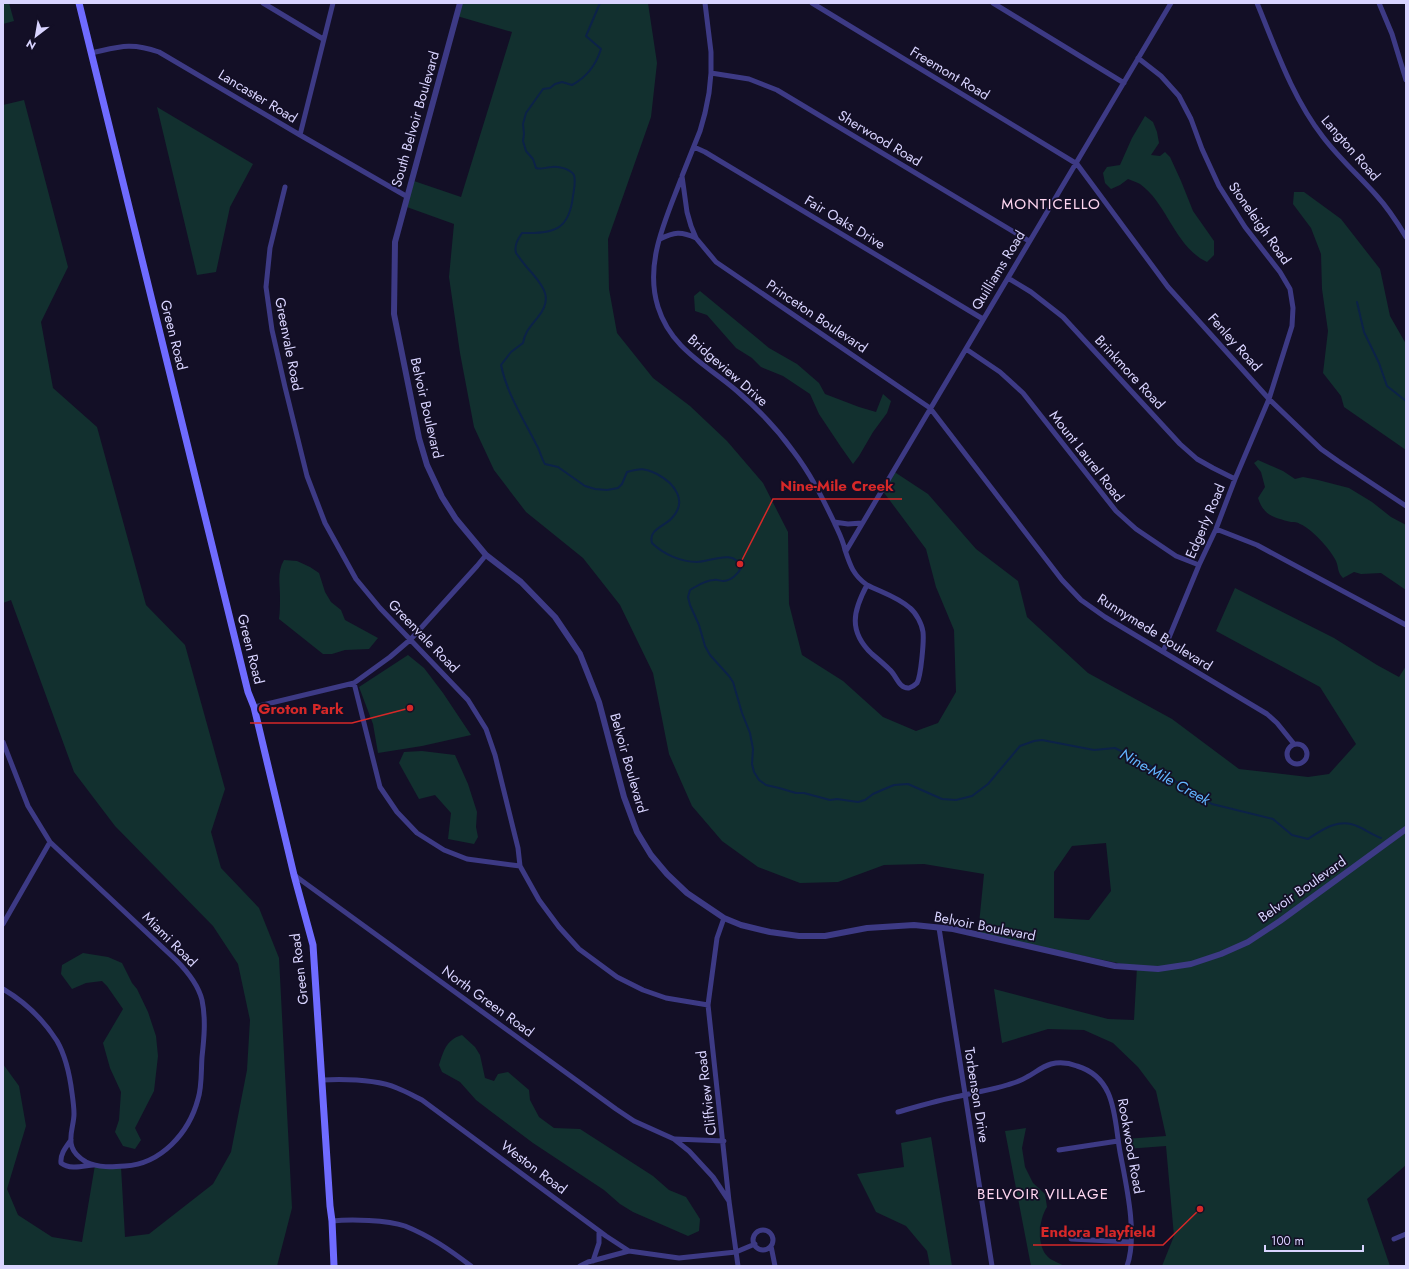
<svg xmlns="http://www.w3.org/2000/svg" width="1409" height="1269" font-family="Jost,sans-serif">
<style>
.green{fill:#12302f;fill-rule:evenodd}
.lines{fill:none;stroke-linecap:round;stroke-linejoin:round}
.stream{stroke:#0c2248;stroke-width:2}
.minor{stroke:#3d3a85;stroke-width:5}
.tertiary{stroke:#3d3a85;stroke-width:6}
.secondary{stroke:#6f6bff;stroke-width:7}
.labels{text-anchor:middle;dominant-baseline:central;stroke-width:3.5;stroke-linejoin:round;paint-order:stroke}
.street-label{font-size:14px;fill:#d9d4ff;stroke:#130f26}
.neighbourhood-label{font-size:15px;letter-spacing:1px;fill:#ffd6f0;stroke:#130f26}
.water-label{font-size:15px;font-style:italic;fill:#62b6ff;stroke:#130f26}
.leader{fill:none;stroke:#d62828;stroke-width:1.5}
.callout-dot{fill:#d62828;stroke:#130f26;stroke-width:1.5}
.callout-label{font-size:15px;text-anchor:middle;font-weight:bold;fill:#d62828;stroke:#130f26;stroke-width:3.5;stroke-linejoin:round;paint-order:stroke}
</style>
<rect width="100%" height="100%" fill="#130f26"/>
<path class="green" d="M3 3H9L14 21 3 24Z
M460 3H648L657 63 651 117 608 239 609 289 617 333 653 378 690 406 727 441 763 483 788 532 789 604 802 655 843 681 883 717 916 731 938 723 956 692 954 630 936 587 926 549 882 490 893 471 928 494 976 549 1018 581 1027 617 1088 673 1172 719 1239 769 1308 777 1329 774 1356 744 1320 687 1216 631 1235 588 1334 638 1377 665 1399 677 1406 666V1165L1367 1199 1390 1266H1162L1174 1236 1166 1146 1126 1149 1125 1139 1166 1136 1156 1091 1138 1067 1113 1043 1084 1030 1048 1029 1002 1043 994 989 1108 1019 1134 1020 1137 967 978 934 984 874 924 864 884 865 838 882 800 883 758 867 722 841 692 806 669 754 653 673 620 605 583 558 526 512 494 470 474 427 460 353 449 277 454 224 404 206 411 180 461 197 512 32 457 16ZM1106 843 1111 891 1089 920 1054 918V872L1072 846Z
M24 100 68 267 41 322 53 388 97 427 146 605 185 645 225 789 211 832 221 868 259 908 279 958 292 1208 277 1266H3V1064L19 1086 26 1126 7 1189 18 1215 52 1237 82 1242 95 1165 121 1167 125 1237 149 1234 213 1184 231 1152 247 1070 250 1020 238 964 213 926 115 826 74 772 11 600 3 603V105Z
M157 107 253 164 230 207 216 272 197 275Z
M1145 116 1153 122 1157 132 1159 143 1151 155 1160 156 1165 152 1170 157 1181 181 1193 211 1214 241V255L1207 262C1175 247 1167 203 1140 184 1137 182 1132 181 1128 179L1120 185 1111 189 1105 183 1103 173 1107 167 1120 165 1132 138Z
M1294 192H1304L1341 219 1380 269 1390 316 1406 344V450L1344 407 1341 396 1323 373 1328 331 1322 289 1321 254 1311 228 1293 204Z
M700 291 769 348 797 364 819 383 825 394 859 407 876 412 883 394 891 401 887 413 873 432 859 456 853 464 841 447 819 414 810 394 783 376 761 367 752 358 736 348 707 315 695 311 694 296Z
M1258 460 1283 471 1295 479 1303 477 1318 480 1349 488 1372 502 1391 517 1406 525V590L1381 573 1361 574 1354 572 1343 578C1337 572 1339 568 1336 561 1331 550 1312 529 1300 524 1297 522 1294 522 1291 522 1273 517 1264 516 1258 498L1265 487 1261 472 1254 463Z
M284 560 297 561 310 567 319 573 325 592 331 602 341 610 345 620 378 638 369 649 345 650 332 654H323L279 619C280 612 280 604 280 597 280 583 277 572 284 560Z
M408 655 424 668 443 693 471 735 422 746 378 753 373 724 359 687Z
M422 751 455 755 468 784 477 812 476 827 478 837 474 844 448 839 451 813 435 795 419 799 399 763 404 752Z
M83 953 108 957 122 963 132 983 137 989 148 1012 156 1036 158 1056 154 1091 135 1128 141 1140 135 1149 123 1146 115 1132 119 1120 121 1092 110 1068 103 1043 123 1009 107 986 102 981 86 983 72 989 61 974 62 965Z
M462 1035 475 1047 480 1055 485 1078 494 1081 498 1074 508 1072 529 1090 530 1100 539 1117 554 1128 580 1129 653 1176 669 1190 686 1197 700 1219 699 1231 688 1236 633 1212 620 1204 604 1190 533 1143 489 1110 476 1100 460 1082 442 1072 439 1065C444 1050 446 1040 462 1035Z
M1026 1128 1022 1148 1025 1167 1033 1183 1045 1194 1047 1207C1039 1219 1036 1246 1048 1257 1052 1261 1060 1263 1064 1266H1031L1005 1131Z
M931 1137 952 1266H930L927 1251 906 1226 876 1212 857 1174 904 1167 901 1143Z"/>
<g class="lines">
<path class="stream" d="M600 3 586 36 601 49C596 65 587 77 572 85L562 82 555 84 550 88 543 89 526 113 523 124 524 134 523 141 526 151 533 159 536 168C542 170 546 167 552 167 559 166 570 169 574 175 576 182 574 189 573 196 569 231 554 233 522 233 518 239 514 245 516 253 521 260 526 267 532 273 544 287 553 299 538 317 531 326 525 331 523 343L511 352 501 365C507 394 523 418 536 444 540 450 541 458 545 464L558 467 585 486 595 489 607 490 618 488 622 484 627 472C641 468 644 468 657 474 674 483 689 501 671 519 664 526 648 530 652 543 663 554 681 562 697 562 710 562 735 548 741 568 738 574 731 581 723 581 720 581 717 579 714 580 705 580 697 586 690 590L688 597 690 605 699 625 705 646 710 655 729 676 733 682 742 713 750 733 753 749 752 764 754 772 759 780 766 785 779 788 796 793H804L830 800 837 799 858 802 865 800 873 794 882 790 894 785 908 784 942 799 956 800 972 796 988 784 1020 746 1034 741 1042 740 1094 750 1115 748 1149 765 1212 804 1273 819 1292 835 1308 839C1323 829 1340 817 1359 827 1366 830 1373 835 1381 838
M1357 302 1364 332 1379 363 1387 386 1406 401"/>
<path class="minor" d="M263 3 323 39
M705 3 711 52V73L709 93 705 113 700 131 682 176 687 212 691 226 696 238 716 262 930 408 1062 580 1081 600 1105 617 1267 714 1277 723 1294 744
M812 3 1077 164 1168 287 1269 399 1321 449 1338 461 1406 506
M993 3 1124 83
M1257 3C1276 49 1292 97 1323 137 1339 158 1358 175 1376 195 1388 208 1397 222 1406 237
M1379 3 1392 34 1406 80
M91 53C119 47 130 42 159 52L300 135 406 196
M1138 58 1161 76 1179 96 1191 119 1202 149 1219 186 1245 227 1280 272 1290 289 1293 308 1292 326 1269 399 1235 479 1216 529 1199 565 1163 652
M711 73 749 79 777 90 1029 241
M300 135 333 3
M694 147 705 152 983 319
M681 179C666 219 644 263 658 307 671 349 707 365 737 391 758 409 777 429 793 451 810 473 822 497 834 522 838 531 843 540 845 550 850 565 853 575 867 585 853 611 848 631 872 654 878 659 884 664 890 670 896 675 899 689 909 688 912 687 915 685 917 683 921 676 924 641 923 632 922 624 916 613 910 608 898 597 881 592 867 585
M285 187 270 248 266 287 272 330 285 387 307 476 325 523 356 579 380 608 468 700 486 729 495 755 518 848 520 866 539 900 559 927 579 949 617 977 643 990 666 998 708 1005
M660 239C674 232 681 231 696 238
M1008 278 1031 292 1063 317 1180 444 1197 459 1213 468 1235 479
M966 349 1000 372 1023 393 1116 511 1136 529 1176 556 1199 565
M834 522 848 524 862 523
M1216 529 1257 545 1406 625
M846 551 1171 3
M354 683 380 787 397 812 417 833 444 850 467 859 520 866
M254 707 354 683 390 657 411 639 477 566 486 555
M3 742 28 806 50 842 176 960C187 971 198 984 202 1000 206 1019 204 1039 202 1057 201 1071 202 1087 198 1099 189 1133 161 1164 125 1166 112 1167 99 1168 86 1162 81 1159 74 1153 72 1147 68 1137 74 1125 74 1114 74 1107 73 1100 72 1093 70 1077 65 1055 57 1041 43 1019 25 1002 3 989
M1287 754a10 10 0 1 1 20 0a10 10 0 1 1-20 0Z
M294 875 616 1109 634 1121 674 1139 689 1151 713 1177 729 1201
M724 918 717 938 708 1005 729 1201 738 1266
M3 924 50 842
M939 928 992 1266
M322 1080C345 1079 375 1079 397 1088 405 1091 414 1096 422 1100L606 1236 629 1251 679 1258 736 1252 755 1244
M898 1112C919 1106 939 1100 960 1096 975 1092 992 1090 1007 1085 1013 1083 1021 1081 1027 1077 1035 1073 1041 1067 1051 1064 1059 1062 1069 1063 1077 1066 1117 1078 1114 1119 1120 1152 1126 1184 1138 1235 1127 1266
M675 1139 724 1141
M71 1140C66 1147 60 1154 61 1163 70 1170 83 1166 93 1165
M1059 1150 1118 1141
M332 1221C351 1219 387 1220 405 1226 430 1236 450 1250 471 1266
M753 1240a10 10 0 1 1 20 0a10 10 0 1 1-20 0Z
M1071 1239 1130 1242
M1394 1239 1406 1234
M771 1246 775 1266
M593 1261 599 1243V1231
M580 1266 588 1262 629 1251"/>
<path class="tertiary" d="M460 3 395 242 394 314 419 438 427 465 442 497 456 519 486 555 521 582 555 617 580 654 599 702 624 797 637 832 651 855 667 874 687 893 724 918 741 925 770 932 799 936H825L867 928 914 925 953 929 1115 966 1158 969 1191 964 1221 954 1248 942 1280 921 1406 829"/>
<path class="secondary" d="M79 3 248 692 254 707 294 875 313 945 330 1206 332 1221 334 1266"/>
</g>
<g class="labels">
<g class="street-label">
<text transform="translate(950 73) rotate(31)">Freemont Road</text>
<text transform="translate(258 96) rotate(31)">Lancaster Road</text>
<text transform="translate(415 119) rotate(-74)">South Belvoir Boulevard</text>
<text transform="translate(880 138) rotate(31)">Sherwood Road</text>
<text transform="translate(1351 148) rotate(49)">Langton Road</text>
<text transform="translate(845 222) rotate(31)">Fair Oaks Drive</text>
<text transform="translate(1260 223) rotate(55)">Stoneleigh Road</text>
<text transform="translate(998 270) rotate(-59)">Quilliams Road</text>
<text transform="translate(817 316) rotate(34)">Princeton Boulevard</text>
<text transform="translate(174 335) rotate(76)">Green Road</text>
<text transform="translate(1235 342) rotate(48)">Fenley Road</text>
<text transform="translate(289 344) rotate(79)">Greenvale Road</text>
<text transform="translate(728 370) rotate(41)">Bridgeview Drive</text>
<text transform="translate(1130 372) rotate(47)">Brinkmore Road</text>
<text transform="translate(427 408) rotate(77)">Belvoir Boulevard</text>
<text transform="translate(1087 456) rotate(52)">Mount Laurel Road</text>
<text transform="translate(1205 521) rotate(-67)">Edgerly Road</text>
<text transform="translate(1155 632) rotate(32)">Runnymede Boulevard</text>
<text transform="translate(424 636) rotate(46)">Greenvale Road</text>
<text transform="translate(251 649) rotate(76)">Green Road</text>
<text transform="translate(629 763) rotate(74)">Belvoir Boulevard</text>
<text transform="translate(1302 889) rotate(-35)">Belvoir Boulevard</text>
<text transform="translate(985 926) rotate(11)">Belvoir Boulevard</text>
<text transform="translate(170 939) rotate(45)">Miami Road</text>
<text transform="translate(299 969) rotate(-97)">Green Road</text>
<text transform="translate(488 1001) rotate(36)">North Green Road</text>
<text transform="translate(706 1093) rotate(-97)">Cliffview Road</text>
<text transform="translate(977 1095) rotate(81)">Torbenson Drive</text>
<text transform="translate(1131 1146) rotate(80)">Rookwood Road</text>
<text transform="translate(534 1167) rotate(37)">Weston Road</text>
</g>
<g class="neighbourhood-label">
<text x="1051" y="204">MONTICELLO</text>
<text x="1043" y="1194">BELVOIR VILLAGE</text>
</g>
<g class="water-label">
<text transform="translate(1165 777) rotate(29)">Nine-Mile Creek</text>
</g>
</g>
<path class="leader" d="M740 564L773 499H902M410 708L352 723H250M1200 1209L1163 1245H1033"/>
<g class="callout-dot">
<circle cx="740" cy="564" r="4"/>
<circle cx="410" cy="708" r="4"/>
<circle cx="1200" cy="1209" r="4"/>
</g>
<g class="callout-label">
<text x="837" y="491">Nine-Mile Creek</text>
<text x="301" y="714">Groton Park</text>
<text x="1098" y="1237">Endora Playfield</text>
</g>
<rect width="1409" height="1269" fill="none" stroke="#d9d4ff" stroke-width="8"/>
<g transform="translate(36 36) rotate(211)" stroke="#130f26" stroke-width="3" paint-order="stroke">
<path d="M0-3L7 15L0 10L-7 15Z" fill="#d9d4ff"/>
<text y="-6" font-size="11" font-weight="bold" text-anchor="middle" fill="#d9d4ff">N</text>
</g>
<path d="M1265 1245v6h98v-6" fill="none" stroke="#d9d4ff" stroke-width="2"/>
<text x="1271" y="1245" font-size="12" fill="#d9d4ff" stroke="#130f26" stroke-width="3" paint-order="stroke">100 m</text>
</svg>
